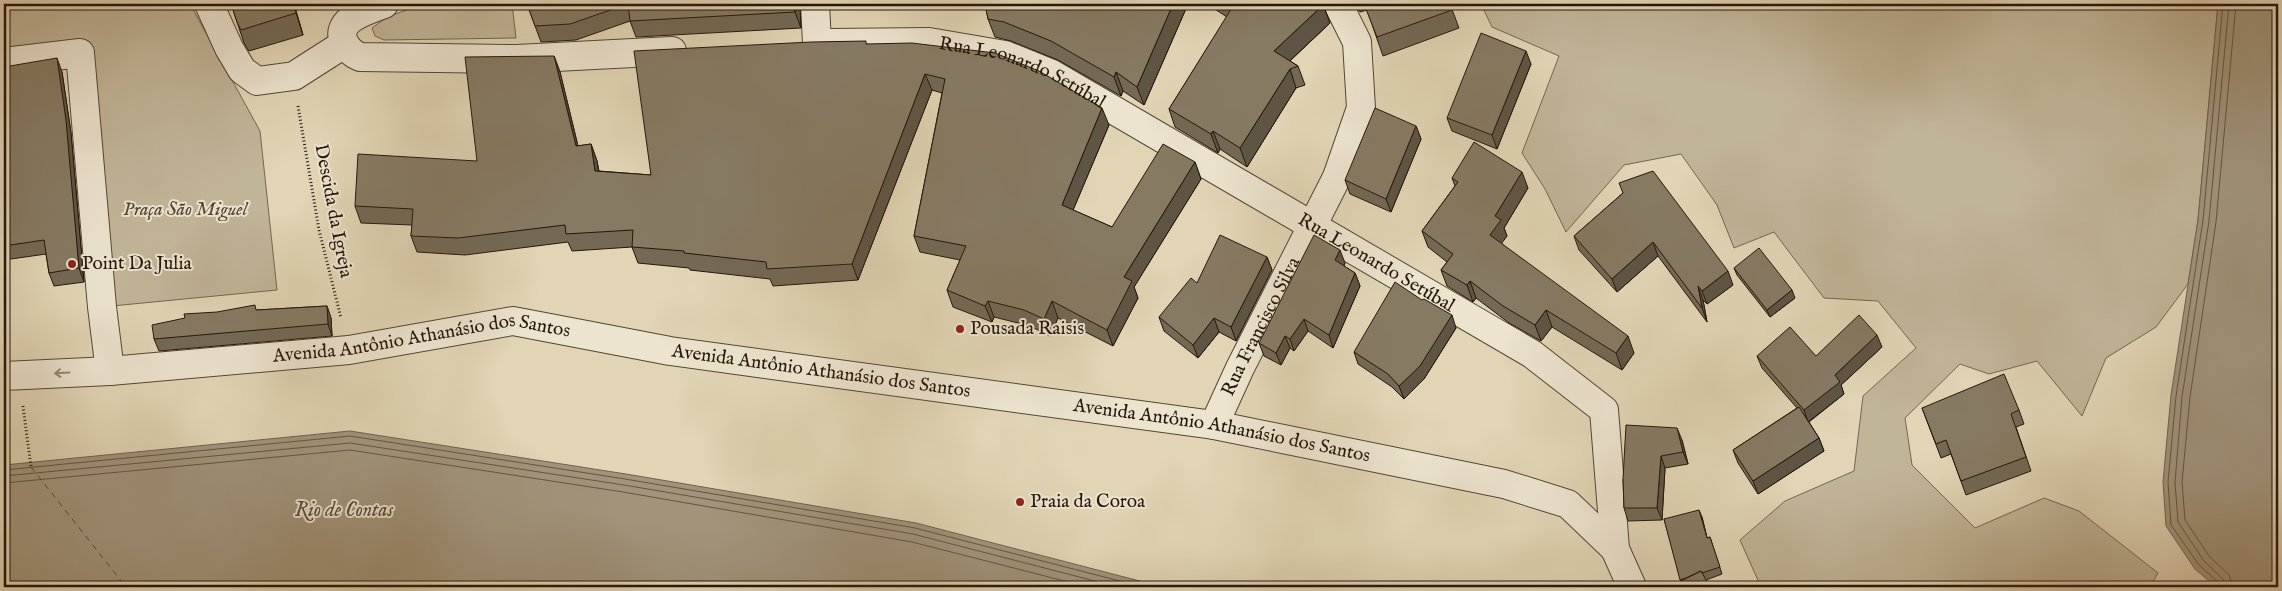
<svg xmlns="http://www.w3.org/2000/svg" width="2282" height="591" font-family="'IM FELL English',serif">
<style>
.green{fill:#c1b598;stroke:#726652}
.water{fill:#a1947b;stroke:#6f624e}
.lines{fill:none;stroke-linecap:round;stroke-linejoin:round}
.shore{stroke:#625643;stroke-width:1}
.ferry{stroke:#564938;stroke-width:1;stroke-dasharray:6 5;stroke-linecap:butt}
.minor-casing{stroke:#534636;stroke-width:30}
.path{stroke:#24170b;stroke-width:3;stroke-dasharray:1 2.5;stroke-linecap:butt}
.minor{stroke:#ece4cf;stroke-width:28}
.wall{fill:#736955;stroke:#24170b}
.shaded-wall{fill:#5e5545;stroke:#24170b}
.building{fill:#867a63;stroke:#24170b}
.oneway{stroke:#928877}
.poi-dot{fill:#8f2418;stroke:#ece4cf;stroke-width:2}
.labels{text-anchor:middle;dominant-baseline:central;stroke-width:4;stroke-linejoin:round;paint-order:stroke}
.street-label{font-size:19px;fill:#24170b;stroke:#ece4cf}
.park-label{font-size:19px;font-style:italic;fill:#534635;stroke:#ece4cf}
.poi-label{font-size:19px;fill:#24170b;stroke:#ece4cf;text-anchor:start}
.water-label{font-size:20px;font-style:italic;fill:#564938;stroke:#ece4cf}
</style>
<rect width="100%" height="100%" fill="#e1d5b5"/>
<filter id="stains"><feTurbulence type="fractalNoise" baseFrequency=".004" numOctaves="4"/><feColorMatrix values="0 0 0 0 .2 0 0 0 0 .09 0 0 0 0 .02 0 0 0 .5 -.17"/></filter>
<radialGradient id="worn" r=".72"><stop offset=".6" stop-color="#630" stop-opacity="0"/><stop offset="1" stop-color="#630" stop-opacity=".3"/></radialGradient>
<path class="green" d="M4 4H190L260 131 277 290 112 306 85 47 4 53Z
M423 4H512L516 38 384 40 375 36 372 28 387 17Z
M1481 4H2218L2198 220 2188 284 2156 327 2106 358 2082 416 2037 361 1989 374 1960 364 1905 418 1912 465 1975 528 2044 498 2079 511 2158 573 2150 587H1761L1740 540 1785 501 1854 471 1863 396 1916 348 1878 301 1824 298 1774 232 1734 248 1717 205 1681 154 1624 165 1566 232 1545 189 1522 153 1559 56 1492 27Z"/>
<path class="water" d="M2218 4H2278V587H2216L2195 569 2166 526 2163 482 2171 395 2198 220Z
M350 431 626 474 916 523 1163 587H4V465Z"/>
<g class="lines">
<path class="shore" d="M4 470 350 436 625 479 915 528 1143 587
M4 476 350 443 624 485 913 534 1118 587
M4 483 350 450 623 492 912 542 1088 587
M2219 587 2218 582 2199 565 2171 525 2168 482 2176 396 2203 220 2223 4
M2225 587 2223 579 2204 561 2178 522 2175 482 2182 397 2209 221 2229 4
M2233 587 2229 575 2209 556 2185 520 2182 482 2190 397 2216 222 2236 4"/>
<path class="ferry" d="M31 467 126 587"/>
<defs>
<g id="minor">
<path d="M209 4 229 48 242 70 257 81 294 76 344 44"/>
<path d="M384 4C369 10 334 19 344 42 347 49 353 54 360 57L517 59 672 51"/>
<path d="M815 4 817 43"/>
<path id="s1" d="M830 43 929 42 1005 55 1052 74 1532 354 1604 410 1615 549 1632 587"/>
<path d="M4 62 80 53 102 307 110 371"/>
<path id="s2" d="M4 376 110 371 349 350 513 321 670 351 1214 425 1504 484 1568 504 1615 549"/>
<path id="s3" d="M1214 425 1240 368 1337 177 1361 108 1357 42 1338 4"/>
</g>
</defs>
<use href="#minor" class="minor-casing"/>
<path class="path" d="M298 106 319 230 341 318
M23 406 31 467"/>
<use href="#minor" class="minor"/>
</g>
<path class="wall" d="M231 4H294L303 35 249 51 244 43Z
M527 4H799L801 28 636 37 630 21 576 40 541 42Z
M985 4H1188L1144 105 1123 91 1121 96 1058 60 1011 41 995 37 988 19Z
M1207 4H1323L1330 23 1290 61 1298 66 1305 85 1296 88 1247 167 1220 149 1218 153 1175 127 1169 109 1227 17Z
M1355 4H1450L1459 28 1383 56 1367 10 1360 12Z
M867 44 1109 125 1073 210 1112 227 1195 162 1201 179 1134 287 1138 298 1113 346 1058 318 1050 336 1030 326 994 317 992 322 953 307 947 290 960 260 920 252 914 236 942 93 932 90 858 280 773 286 770 279 690 270 689 268 638 263 632 247 572 251 568 242 465 255 417 252 411 236 412 225 361 223 355 206 477 161 554 56 560 72 578 146 591 144 597 161 599 171 651 175Z
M1531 64 1497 149 1452 131 1447 118Z
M4 67 62 72 71 133 84 282 54 286 49 273 46 254 4 260Z
M1416 126 1421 139 1391 212 1350 194 1345 180Z
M1452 178 1528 188 1504 228 1507 236 1501 243 1634 353 1622 370 1552 327 1541 341 1509 323 1476 298 1473 302 1447 286 1441 270 1447 262 1428 247 1422 231 1455 186Z
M1623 193 1733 285 1707 304 1703 300 1707 322 1658 256 1617 292 1579 250 1574 236Z
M1267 257 1272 270 1236 341 1219 332 1198 358 1164 331 1159 317 1197 283Z
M1345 263 1344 266 1355 273 1360 286 1333 348 1308 331 1294 351 1290 348 1281 365 1264 356 1259 343Z
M1734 268 1795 298 1770 317 1737 275Z
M327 306 331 318 332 336 159 351 154 339 257 310Z
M1456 328 1424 379 1404 399 1392 387 1358 364 1354 352Z
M1882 347 1841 385 1844 394 1809 422 1819 438 1824 451 1758 494 1738 463 1733 450 1797 408 1762 368 1757 356H1816Z
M1922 408 2019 410 2024 424 2016 427 2031 471 1966 495 1951 454 1941 458Z
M1682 440 1688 464 1665 468 1662 520 1628 521 1624 508 1623 479Z
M1702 517 1707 538 1710 537 1722 574 1706 580 1710 587H1676L1675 584 1681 581 1664 519Z"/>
<path class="shaded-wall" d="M293 4H294L303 35 296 13Z
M794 4H800L801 28 795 12Z
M1173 4H1188L1144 105 1137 87Z
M1323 5 1330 23 1281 69 1274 51Z
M1526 51 1531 64 1497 149 1492 135Z
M554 56 560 72 582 163 576 146Z
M57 58 62 72 71 133 84 282 79 268Z
M1290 69 1296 88 1247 167 1240 148Z
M1116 72 1123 91 1121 96 1114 77Z
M925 74 932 90 858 280 852 264Z
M1102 108 1109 125 1068 222 1062 205Z
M1416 126 1421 139 1391 212 1386 199Z
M1213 131 1220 149 1218 153 1211 134Z
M591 144 597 161 601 188 595 171Z
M1195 162 1201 179 1134 287 1138 298 1113 346 1107 330 1124 277Z
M1522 172 1528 188 1504 228 1507 236 1496 251 1490 235 1495 216Z
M1653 242 1658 256 1617 292 1612 279Z
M1340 250 1345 263 1340 273 1335 260Z
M1267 257 1272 270 1236 341 1231 327Z
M1728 271 1733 285 1707 304 1702 291Z
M1355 273 1360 286 1333 348 1329 335Z
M1470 281 1476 298 1473 302 1467 285Z
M1698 286 1703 300 1707 322 1702 308Z
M1792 290 1795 298 1770 317 1767 310Z
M988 301 994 317 992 322 985 306Z
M1052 301 1058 318 1050 336 1044 319Z
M327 306 331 318 332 336 328 324Z
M1546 310 1552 327 1541 341 1535 325Z
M1452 315 1456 328 1424 379 1404 399 1399 386Z
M1214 318 1219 332 1198 358 1193 345Z
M1304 319 1308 331 1294 351 1290 339Z
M1877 335 1882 347 1841 385 1844 394 1808 422 1804 410 1835 375Z
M1285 336 1290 348 1281 365 1276 353Z
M1628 336 1634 353 1622 370 1616 353Z
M1677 428 1682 440 1688 464 1683 452Z
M1819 438 1824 451 1758 494 1753 481Z
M1661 456 1665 468 1662 520 1657 508Z
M1699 510 1702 517 1709 546 1707 538Z"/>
<path class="building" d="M231 4H293L296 13 241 30 237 22Z
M527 4H794L795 12 630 21 628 4 570 24 535 26Z
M985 4H1173L1137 87 1116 72 1114 77 1051 41 1004 22 988 19Z
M1229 4H1323V5L1274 51 1298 66 1290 69 1240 148 1213 131 1211 134 1169 109 1233 6Z
M1364 4H1450L1452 10 1377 37Z
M1481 33 1526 51 1492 135 1447 118Z
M866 41V44L912 43 995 53 1039 71 1102 108 1062 205 1112 227 1163 144 1195 162 1124 277 1132 281 1107 330 1052 301 1044 319 1024 310 988 301 985 306 947 290 966 246 914 236 945 79 925 74 852 264 767 269 766 262 684 253V251L632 247 633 230 566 234 565 225 458 238 411 236 413 209 355 206 358 154 477 161 465 57 554 56 576 146 591 144 595 171 651 175 634 51 811 42Z
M57 58 66 120 79 268 49 273 44 240 4 246V67Z
M1375 108 1416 126 1386 199 1345 180Z
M1474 142 1522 172 1495 216 1501 220 1490 235 1628 336 1616 353 1546 310 1535 325 1503 306 1470 281 1467 285 1441 270 1453 254 1422 231 1458 182 1452 178Z
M1653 171 1728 271 1702 291 1698 286 1702 308 1653 242 1612 279 1574 236 1623 193 1619 183Z
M1220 235 1267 257 1231 327 1214 318 1193 345 1159 317 1191 278 1197 283Z
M1314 235 1340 250 1335 260 1355 273 1329 335 1304 319 1290 339 1285 336 1276 353 1259 343Z
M1759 248 1792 290 1767 310 1734 268Z
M1395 282 1422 300 1424 299 1452 315 1420 366 1399 386 1388 374 1354 352Z
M255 305 256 310 327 306 328 324 154 339 152 325 185 318 184 314 217 312Z
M1859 315 1877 335 1835 375 1840 382 1804 410 1757 356 1790 327 1816 356Z
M2004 374 2019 410 2011 414 2026 457 1961 481 1946 440 1936 444 1922 408Z
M1799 407 1819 438 1753 481 1733 450Z
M1626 425 1677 428 1683 452 1661 456 1657 508H1624L1623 479Z
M1699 510 1707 538 1710 537 1720 567 1702 573 1701 571 1686 578 1680 580 1664 519Z
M1701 571 1710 587H1677L1675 584Z"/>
<defs><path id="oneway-shaft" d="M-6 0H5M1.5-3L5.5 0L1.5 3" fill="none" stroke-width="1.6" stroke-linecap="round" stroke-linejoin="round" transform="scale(1.25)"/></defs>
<use class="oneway" href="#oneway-shaft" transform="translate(62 373) rotate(177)"/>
<g class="poi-dot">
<circle cx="72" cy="264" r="5"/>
<circle cx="960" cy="329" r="5"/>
<circle cx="1020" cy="502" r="5"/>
</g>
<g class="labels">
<g class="street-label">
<text stroke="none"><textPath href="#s1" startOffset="198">Rua Leonardo Setúbal</textPath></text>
<text transform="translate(333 211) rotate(79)">Descida da Igreja</text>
<text stroke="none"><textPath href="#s1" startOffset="602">Rua Leonardo Setúbal</textPath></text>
<text stroke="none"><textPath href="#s3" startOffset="109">Rua Francisco Silva</textPath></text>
<text stroke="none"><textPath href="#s2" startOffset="420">Avenida Antônio Athanásio dos Santos</textPath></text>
<text stroke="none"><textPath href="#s2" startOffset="825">Avenida Antônio Athanásio dos Santos</textPath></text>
<text stroke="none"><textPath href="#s2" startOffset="1230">Avenida Antônio Athanásio dos Santos</textPath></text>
</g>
<g class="park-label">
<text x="185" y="210">Praça São Miguel</text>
</g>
<g class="poi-label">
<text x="82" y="264">Point Da Julia</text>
<text x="970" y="329">Pousada Raisis</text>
<text x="1030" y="502">Praia da Coroa</text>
</g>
<g class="water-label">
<text x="344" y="510">Rio de Contas</text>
</g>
</g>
<rect width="2282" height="591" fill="none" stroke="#e1d5b5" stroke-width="20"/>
<rect x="5" y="5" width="2272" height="581" fill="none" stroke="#24170b" stroke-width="2.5"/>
<rect x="10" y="10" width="2262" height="571" fill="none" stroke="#24170b"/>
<rect width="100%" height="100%" filter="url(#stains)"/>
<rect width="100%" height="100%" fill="url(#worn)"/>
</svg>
